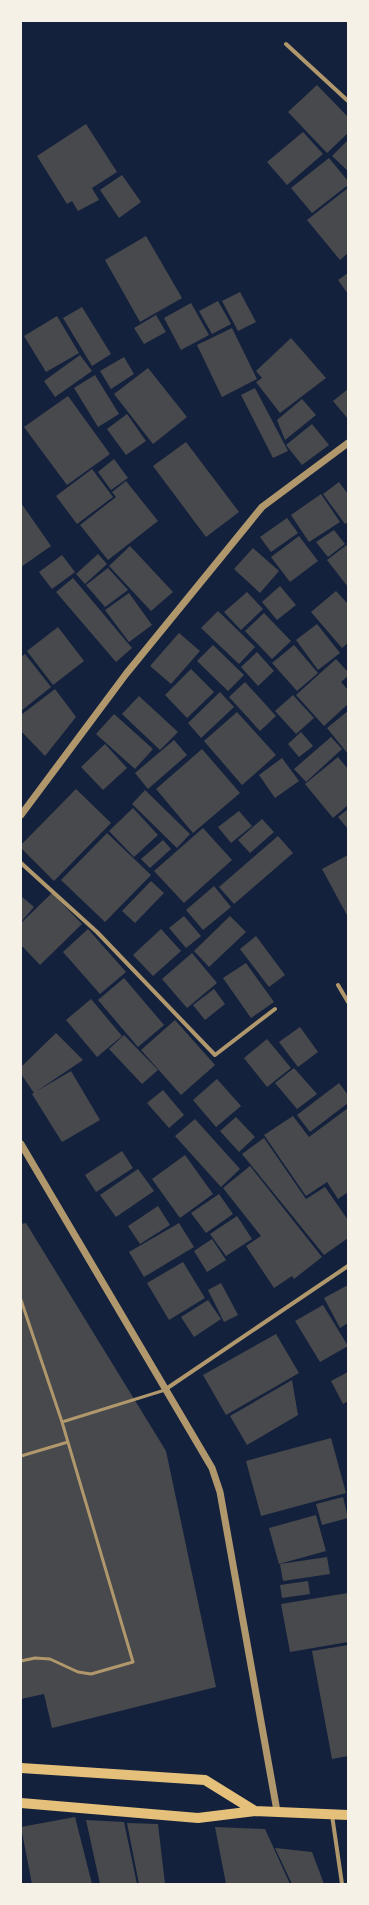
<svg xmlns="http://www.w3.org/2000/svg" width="369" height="1905" font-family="'DM Sans',sans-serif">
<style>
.building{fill:#48494c}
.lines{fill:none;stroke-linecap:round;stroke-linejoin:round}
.service{stroke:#b1986c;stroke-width:3}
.minor{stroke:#b1986c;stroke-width:4}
.tertiary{stroke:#b1986c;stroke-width:7}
.primary{stroke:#e5c07b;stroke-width:10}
</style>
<rect width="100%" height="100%" fill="#14213d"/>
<path class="building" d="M317 85 348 117V133L327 153 288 112Z
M86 124 117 172 92 188 99 200 78 211 72 201 67 204 37 156Z
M303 132 323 154 287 185 267 162Z
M348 140V171L332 156Z
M329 158 348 181V185L312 213 291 188Z
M122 175 141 202 119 218 100 190Z
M348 188V253L340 260 307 220Z
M146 236 182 298 140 322 105 260Z
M348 273V294L338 280Z
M240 292 256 322 238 331 222 301Z
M218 301 231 324 212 334 199 311Z
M191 303 209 335 181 350 164 318Z
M82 307 111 354 92 366 63 318Z
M156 315 166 332 144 344 134 328Z
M57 316 79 353 46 372 24 336Z
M232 328 257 379 222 397 197 345Z
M291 338 326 378 280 413 256 382 262 378 256 371Z
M80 355 92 371 55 397 44 381Z
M124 357 134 374 111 389 100 371Z
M148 368 187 417 153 444 114 394Z
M95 375 119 414 98 427 74 388Z
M255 388 288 451 273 458 241 395Z
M348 389V419L333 401Z
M68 396 110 454 67 485 24 427Z
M302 399 316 415 285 440 277 420Z
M127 414 146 441 126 455 107 429Z
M312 424 329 445 302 465 286 445Z
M186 442 239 512 206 537 153 466Z
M114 459 128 478 111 490 98 472Z
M92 469 113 497 77 524 56 496Z
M126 481 158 521 108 560 80 525 116 497 112 492Z
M339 482 348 494V522L345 524 323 494Z
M321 494 340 522 309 542 291 515Z
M21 503 51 546 21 567Z
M287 518 298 533 271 552 260 537Z
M334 530 345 544 328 557 316 542Z
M299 536 318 561 290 582 271 557Z
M348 544V587L327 560Z
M130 546 173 592 151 611 109 566Z
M253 548 279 571 260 593 234 569Z
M98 554 107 564 85 584 76 574Z
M62 555 75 572 52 589 39 572Z
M108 568 128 590 105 607 86 585Z
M73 578 132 648 116 662 56 592Z
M280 586 296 605 277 620 262 602Z
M336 591 348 604V643L342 648 311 612Z
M247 592 263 609 241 630 224 612Z
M129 593 152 625 129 642 105 610Z
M218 611 255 647 239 664 201 628Z
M264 613 291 641 272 659 245 631Z
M317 624 340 653 318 670 296 640Z
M58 627 84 661 53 685 27 651Z
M179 633 200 651 171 684 150 666Z
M213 645 244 675 228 691 197 661Z
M294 645 318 673 297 691 272 663Z
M257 652 274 671 258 686 241 667Z
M25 654 51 687 21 711V657Z
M336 659 348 672V676L341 682 348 690V704L324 726 296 695Z
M191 669 214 692 187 718 165 695Z
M245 682 276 716 260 731 229 697Z
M55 689 76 717 45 756 21 731V715Z
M220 692 234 707 201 738 188 723Z
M293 695 314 718 296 734 275 711Z
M139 696 178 732 160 750 122 714Z
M348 711V754L327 728Z
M237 712 276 755 242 785 204 741Z
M114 714 153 749 135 769 96 734Z
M301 732 313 746 299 757 288 744Z
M331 737 342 749 306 782 294 769Z
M174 740 187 755 148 789 135 773Z
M105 744 127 768 103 790 81 767Z
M202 749 240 793 193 833 156 789Z
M338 757 348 769V805L333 818 305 784Z
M282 758 299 781 275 798 259 775Z
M76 789 111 823 54 881 21 848V845Z
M145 790 190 834 177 848 132 804Z
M133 808 158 835 134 857 109 831Z
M348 809V829L338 817Z
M239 811 252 826 231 843 218 827Z
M262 819 274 832 250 853 238 840Z
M203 828 232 860 184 903 154 871Z
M107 833 151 875 105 922 61 880Z
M278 836 293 853 234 904 219 887Z
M163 840 171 849 150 868 141 859Z
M348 855V917L322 869Z
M151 881 164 893 135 923 122 911Z
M214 886 231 907 203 930 186 910Z
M52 893 82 924 40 965 21 945V923Z
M21 896 34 907 21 922Z
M184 916 201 936 186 948 169 928Z
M230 916 246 932 209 967 194 951Z
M88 929 126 972 100 994 63 952Z
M161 929 181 951 153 976 133 955Z
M256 936 285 975 269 987 240 949Z
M192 953 217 983 187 1008 162 979Z
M246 963 274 1002 251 1018 223 978Z
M124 978 164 1025 138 1047 98 1000Z
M214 989 225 1004 205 1020 193 1005Z
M91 999 122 1036 97 1057 66 1020Z
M175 1020 215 1065 181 1095 141 1050Z
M300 1027 318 1052 298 1067 279 1042Z
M56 1033 83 1060 34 1093 21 1074V1067Z
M124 1035 158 1070 142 1084 109 1049Z
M267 1039 291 1068 267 1087 244 1058Z
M294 1068 317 1094 297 1109 275 1083Z
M71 1071 100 1120 62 1142 32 1094Z
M217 1079 241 1106 216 1127 193 1100Z
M339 1083 348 1095V1103L310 1132 297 1115Z
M163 1090 184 1115 169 1128 147 1103Z
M348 1108V1192L338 1199 327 1182 306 1196 264 1135 293 1116 309 1137Z
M236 1117 255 1137 239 1152 220 1131Z
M195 1119 240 1169 221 1187 175 1136Z
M264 1138 306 1199 325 1187 348 1220V1238L324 1255 242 1154Z
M122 1151 133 1168 96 1192 85 1175Z
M185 1155 213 1194 180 1218 152 1179Z
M250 1166 322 1257 294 1279 292 1276 274 1288 246 1246 261 1236 223 1188Z
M138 1169 154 1191 116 1217 100 1195Z
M219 1194 233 1214 206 1233 191 1213Z
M158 1206 170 1225 140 1244 128 1226Z
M237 1216 252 1239 226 1256 210 1234Z
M26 1223 166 1451 216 1687 52 1728 44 1694 21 1699V1224Z
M179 1223 194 1247 144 1277 129 1252Z
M212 1239 226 1260 207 1272 194 1251Z
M183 1262 205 1298 169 1320 147 1283Z
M221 1283 238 1315 224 1322 208 1290Z
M348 1285V1323L340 1328 324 1298Z
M208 1300 221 1319 194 1337 181 1317Z
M323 1305 348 1346 320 1362 295 1321Z
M276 1334 299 1373 226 1415 203 1375Z
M348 1372V1401L343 1404 331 1381Z
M292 1380 298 1415 247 1445 230 1416Z
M331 1438 346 1493 261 1516 246 1461Z
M343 1497 348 1518 322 1525 316 1504Z
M316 1515 326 1551 279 1564 269 1528Z
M327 1557 330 1574 283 1581 280 1564Z
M308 1581 310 1594 282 1598 280 1585Z
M348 1593V1642L290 1652 281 1604Z
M348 1645V1756L332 1759 312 1651Z
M75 1817 92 1884H32L21 1827Z
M86 1820 124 1822 137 1884H100Z
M127 1823 158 1824 165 1884H139Z
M215 1827 265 1829 290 1884H226Z
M275 1848 312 1852 324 1884H292Z"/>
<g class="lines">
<path class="service" d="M21 1300 62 1422 133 1662 91 1674 78 1672 50 1659 35 1658 21 1661
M62 1422 165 1390
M21 1456 68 1442"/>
<path class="minor" d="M286 44 348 101
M21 863 97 932 215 1055 275 1009
M338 985 348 1002
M166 1389 348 1266
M332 1815 342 1884"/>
<path class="tertiary" d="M21 815 126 674 262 507 348 443
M21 1144 212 1468 220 1492 277 1811"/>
<path class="primary" d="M21 1768 205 1780 255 1811
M21 1803 198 1818 255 1811 348 1815"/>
</g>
<rect width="369" height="1905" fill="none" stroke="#f6f1e7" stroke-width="44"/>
</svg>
